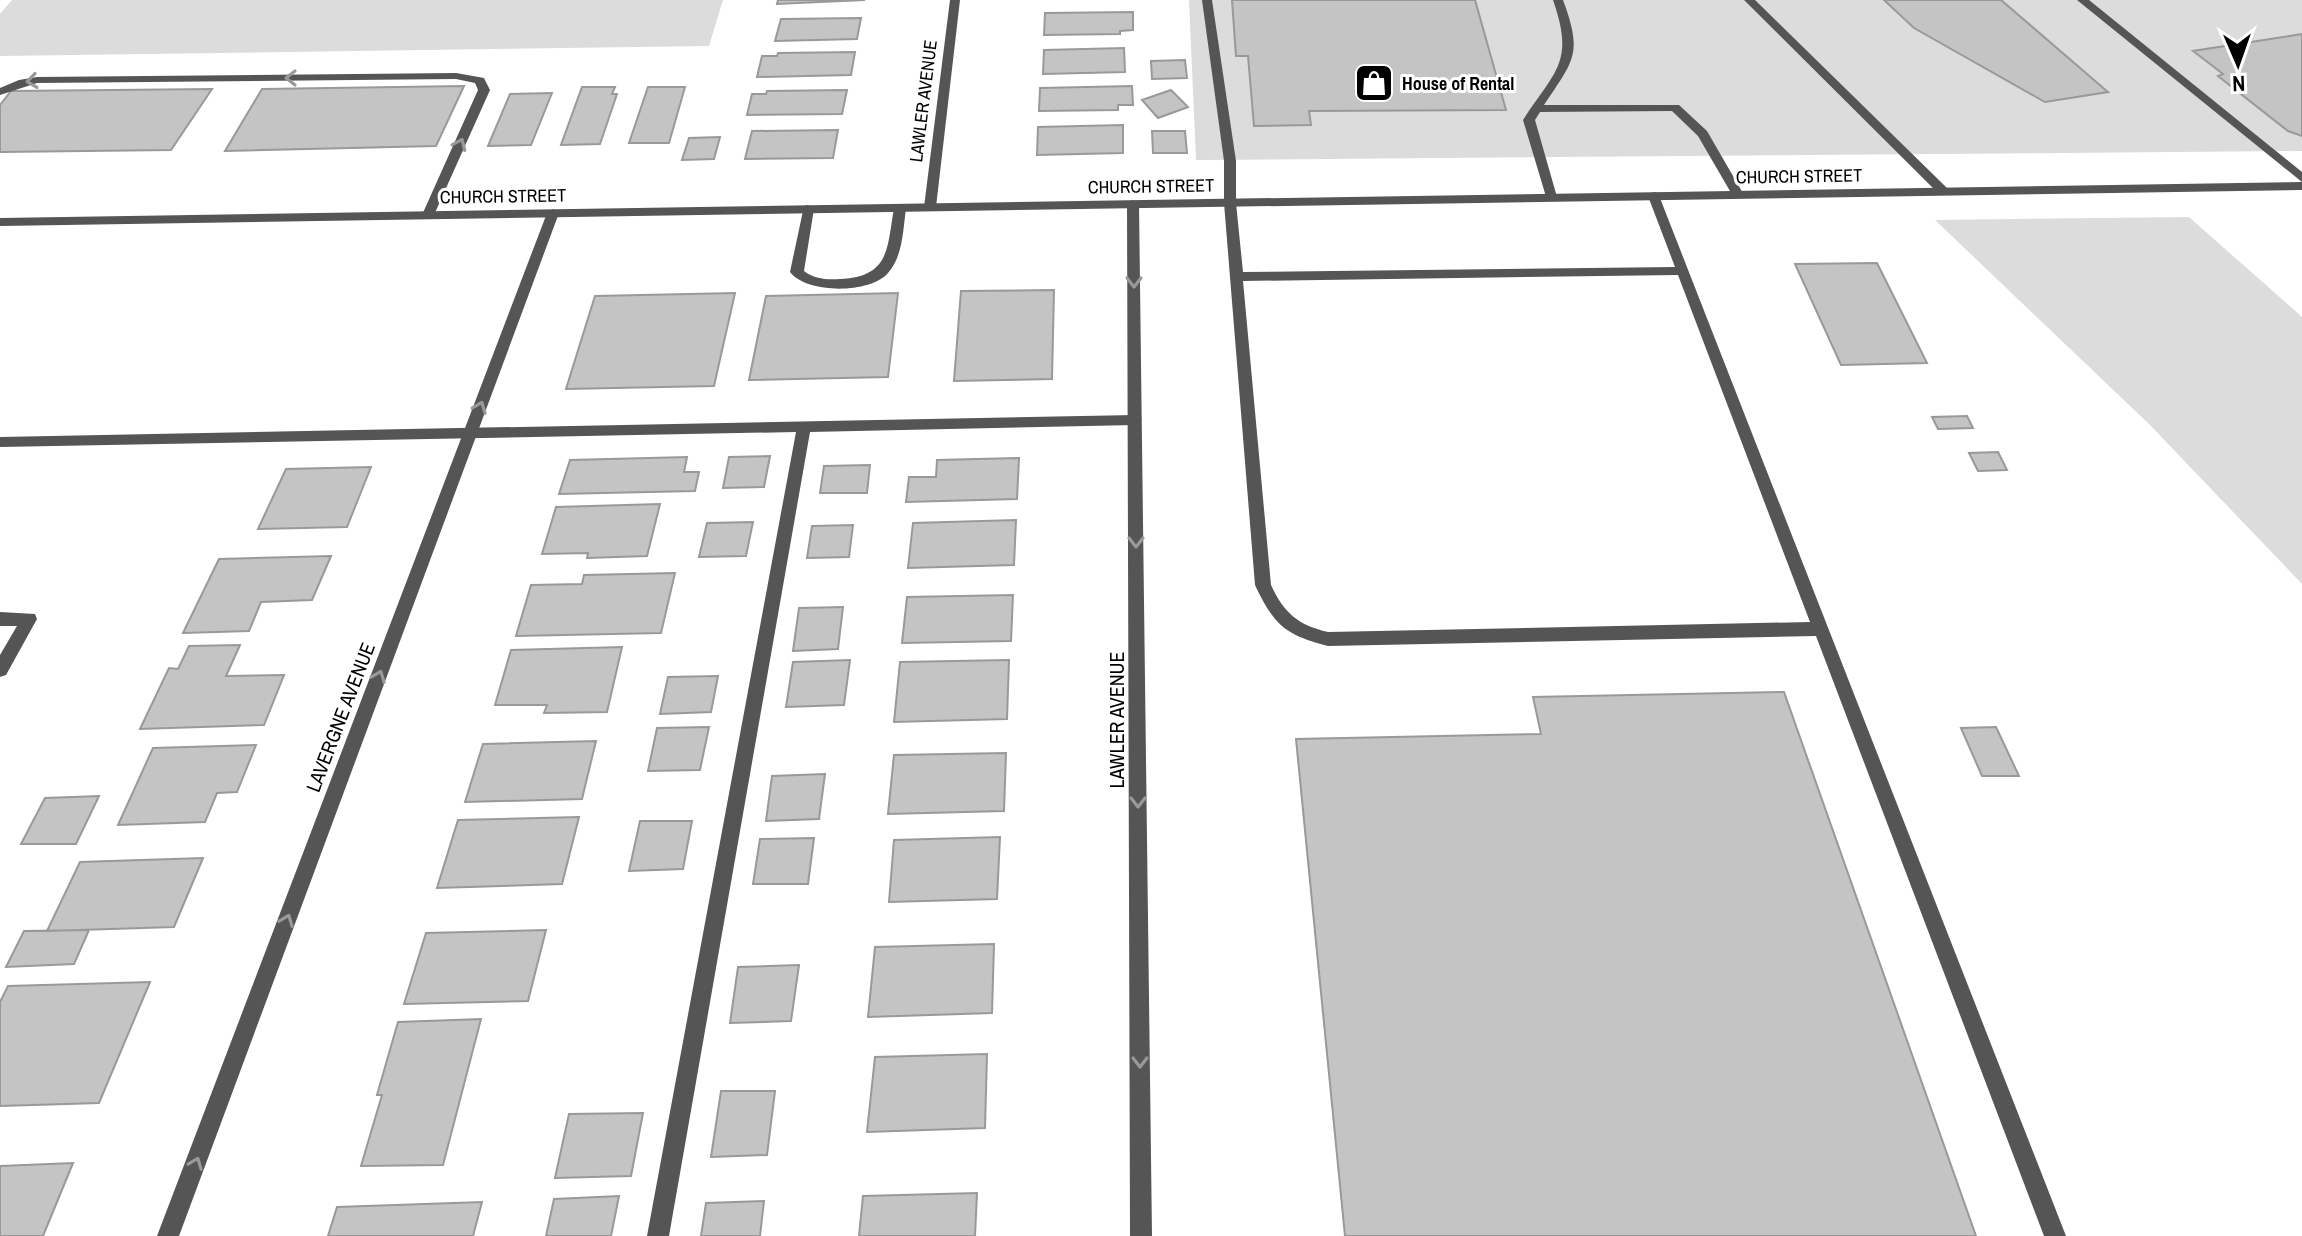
<svg xmlns="http://www.w3.org/2000/svg" width="2302" height="1236" font-family="'Archivo Narrow',sans-serif">
<style>
.green{fill:#dcdcdc}
.building{fill:#c4c4c4;stroke:#999;stroke-width:2}
.lines{fill:none;stroke-linecap:round;stroke-linejoin:round}
.service{fill:#555;fill-rule:evenodd}
.minor{fill:#555;fill-rule:evenodd}
.tertiary{fill:#555;fill-rule:evenodd}
.oneway{stroke:#999}
.labels{text-anchor:middle;dominant-baseline:central;stroke-width:6;stroke-linejoin:round;paint-order:stroke}
.far-poi-label{font-size:18px;font-weight:bold;fill:#000;stroke:#fff;text-anchor:start}
.far-street-label{font-size:18px;fill:#000;stroke:#fff}
.street-label{font-size:20px;fill:#000;stroke:#fff}
</style>
<rect width="100%" height="100%" fill="#fff"/>
<path class="green" d="M12 0H723L709 46 0 56V14Z
M1189 0H2302V151L1196 160Z
M2189 217 2302 317V584L2150 425 1935 220Z"/>
<path class="building" d="M778 0H865L777 4Z
M1232 0H1475L1506 110 1309 111 1311 125 1254 126 1248 56H1236Z
M1884 0H2001L2108 92 2045 102 1914 28Z
M1133 12V30L1120 31V34L1044 35 1045 13Z
M861 18 857 39 775 41 781 19Z
M2302 34V136L2288 131 2218 76 2223 74 2193 51Z
M1124 48 1125 72 1043 74 1044 50Z
M855 52 851 75 757 77 762 56H777L778 53Z
M1185 60 1187 78 1152 79 1151 61Z
M464 86 436 146 225 151 262 89Z
M1132 86 1133 105H1118V110L1039 111 1040 88Z
M582 87H615L612 94H617L600 144 561 145Z
M648 87H685L669 143H629Z
M212 89 171 150 0 152V105L11 91Z
M847 90 842 114 747 115 752 94H766L767 91Z
M1171 90 1188 107 1158 118 1142 100Z
M552 93 531 145 488 146 510 94Z
M1123 125V153L1037 155 1038 127Z
M838 130 833 158 745 159 752 131Z
M1152 131H1185L1187 153H1153Z
M720 137 714 159 682 160 689 138Z
M1877 263 1927 363 1841 365 1795 264Z
M1054 290 1052 379 954 381 961 291Z
M735 293 714 386 566 389 595 296Z
M898 293 888 377 749 380 766 296Z
M1967 416 1973 428 1938 429 1932 417Z
M1998 452 2007 470 1978 471 1969 453Z
M770 456 764 487 723 488 729 457Z
M687 457 684 472H699L695 491 559 494 570 460Z
M1019 458 1017 499 906 502 909 477H936L937 460Z
M870 465 867 493H820L824 466Z
M371 467 347 527 258 529 286 469Z
M660 504 647 556 587 558 588 553 542 554 556 507Z
M1016 520 1014 565 908 568 913 523Z
M753 522 746 556 699 557 707 523Z
M853 525 849 557 807 558 812 526Z
M331 556 312 600 261 602 249 631 183 633 219 559Z
M675 573 661 633 516 636 531 585 582 584 584 575Z
M1013 595 1011 641 902 643 907 597Z
M843 607 838 649 793 651 799 608Z
M240 645 226 676 284 675 264 725 140 729 169 668 178 669 189 646Z
M622 647 607 712 544 713 547 705H495L511 650Z
M850 660 844 705 786 707 793 662Z
M1009 660 1007 719 894 722 900 662Z
M718 676 711 712 660 714 668 677Z
M1784 692 1976 1236H1345L1296 739 1541 734 1533 697Z
M709 727 700 770 648 771 657 728Z
M1996 727 2019 776H1982L1961 728Z
M596 741 582 799 465 802 483 744Z
M256 745 237 792 217 793 205 822 118 825 153 748Z
M1006 753 1004 811 888 814 894 755Z
M825 774 819 819 766 821 772 776Z
M99 796 76 844H21L45 798Z
M579 817 562 884 437 888 458 820Z
M640 821H692L683 869 629 871Z
M1000 837 997 899 889 902 894 840Z
M814 838 808 884H753L760 839Z
M203 858 174 927 47 931 80 862Z
M89 930 74 964 6 967 24 931Z
M546 930 528 1001 404 1004 426 933Z
M994 944 992 1013 868 1017 875 947Z
M799 965 791 1021 730 1023 738 967Z
M150 982 99 1103 0 1106V1002L8 986Z
M481 1019 443 1165 361 1166 382 1095H377L398 1022Z
M987 1054 985 1128 867 1132 875 1057Z
M721 1091H775L767 1155 711 1157Z
M643 1113 631 1176 555 1178 569 1114Z
M73 1163 43 1236H0V1166Z
M977 1193 975 1236H859L863 1196Z
M619 1196 611 1236H546L554 1199Z
M764 1201 760 1236H701L706 1203Z
M482 1202 473 1236H328L337 1207Z"/>
<g class="lines">
<path class="service" d="M1202 0H1212L1236 161V203L1243 272 1675 267 1648 196 1654 192 1658 193 2066 1236H2044L1816 636 1328 646C1285 635 1274 625 1255 585L1224 203V161ZM1678 275 1810 622 1328 632C1298 625 1284 613 1271 585L1243 281Z
M1553 0H1563C1583 54 1574 60 1544 105H1679L1707 131 1744 195 1742 198H1734L1698 136 1672 111 1540 112 1535 120 1557 197 1551 201 1547 200 1523 120C1555 70 1575 63 1553 0Z
M1744 0H1755L1947 188V194H1939Z
M456 73 484 78 490 90 434 215 428 219 422 215 478 90 475 83 456 79 37 83 0 95V88L19 80 37 77Z
M900 204 906 208C903 230 903 256 888 273 870 294 807 294 790 272L804 206 808 205 814 209 804 271C814 279 827 280 840 279 890 277 887 248 894 208Z
M1135 415 1142 420 1135 425 810 432 669 1236H647L796 432 0 447V437Z
M0 612 35 614 37 619 6 675 0 677V655L17 626H0Z"/>
<path class="minor" d="M950 0H960L936 207 930 211 924 207Z
M2077 0H2089L2302 172V182Z
M1133 200 1139 204 1152 1236H1130L1127 204Z
M553 209 559 213 179 1236H157L547 213Z"/>
<path class="tertiary" d="M2302 182V190L0 226V218Z"/>
</g>
<defs><path id="oneway-chevron" d="M-2-3.5L2.5 0L-2 3.5" fill="none" stroke-width="1.6" stroke-linecap="round" stroke-linejoin="round" transform="scale(2)"/></defs>
<g class="oneway">
<use href="#oneway-chevron" transform="translate(291 78) rotate(180)"/>
<use href="#oneway-chevron" transform="translate(32 81) rotate(172)"/>
<use href="#oneway-chevron" transform="translate(460 144) rotate(-66)"/>
<use href="#oneway-chevron" transform="translate(1134 282) rotate(90)"/>
<use href="#oneway-chevron" transform="translate(480 407) rotate(-69)"/>
<use href="#oneway-chevron" transform="translate(1136 542) rotate(90)"/>
<use href="#oneway-chevron" transform="translate(379 676) rotate(-69)"/>
<use href="#oneway-chevron" transform="translate(1138 802) rotate(90)"/>
<use href="#oneway-chevron" transform="translate(287 920) rotate(-69)"/>
<use href="#oneway-chevron" transform="translate(1140 1062) rotate(90)"/>
<use href="#oneway-chevron" transform="translate(196 1163) rotate(-69)"/>
</g>
<defs>
<symbol id="shop-square" viewBox="-11 -11 22 22"><rect x="-9" y="-9" width="18" height="18" rx="4" fill="#000" stroke="#fff"/><path d="M-5-2.5h2.3a2.7 3.5 0 0 1 5.4 0H5L5.5 6h-11ZM-1.5-2.5h3a1.5 2.3 0 0 0-3 0Z" fill="#fff"/></symbol>
</defs>
<g fill-rule="evenodd">
<use href="#shop-square" x="1352" y="61" width="44" height="44"/>
</g>
<g class="labels">
<g class="far-poi-label">
<text x="1402" y="83">House of Rental</text>
</g>
<g class="far-street-label">
<text transform="translate(923 101) rotate(-83)">LAWLER AVENUE</text>
<text transform="translate(1799 176) rotate(-1)">CHURCH STREET</text>
<text transform="translate(1151 186) rotate(-1)">CHURCH STREET</text>
<text transform="translate(503 196) rotate(-1)">CHURCH STREET</text>
</g>
<g class="street-label">
<text transform="translate(340 717) rotate(-69)">LAVERGNE AVENUE</text>
<text transform="translate(1116 720) rotate(-90)">LAWLER AVENUE</text>
</g>
</g>
<g transform="translate(2238 64) rotate(178)" stroke="#ffffff" stroke-width="6" paint-order="stroke">
<path d="M0-6L14 30L0 20L-14 30Z" fill="#000000"/>
<text y="-12" font-size="22" font-weight="bold" text-anchor="middle" fill="#000000">N</text>
</g>
</svg>
